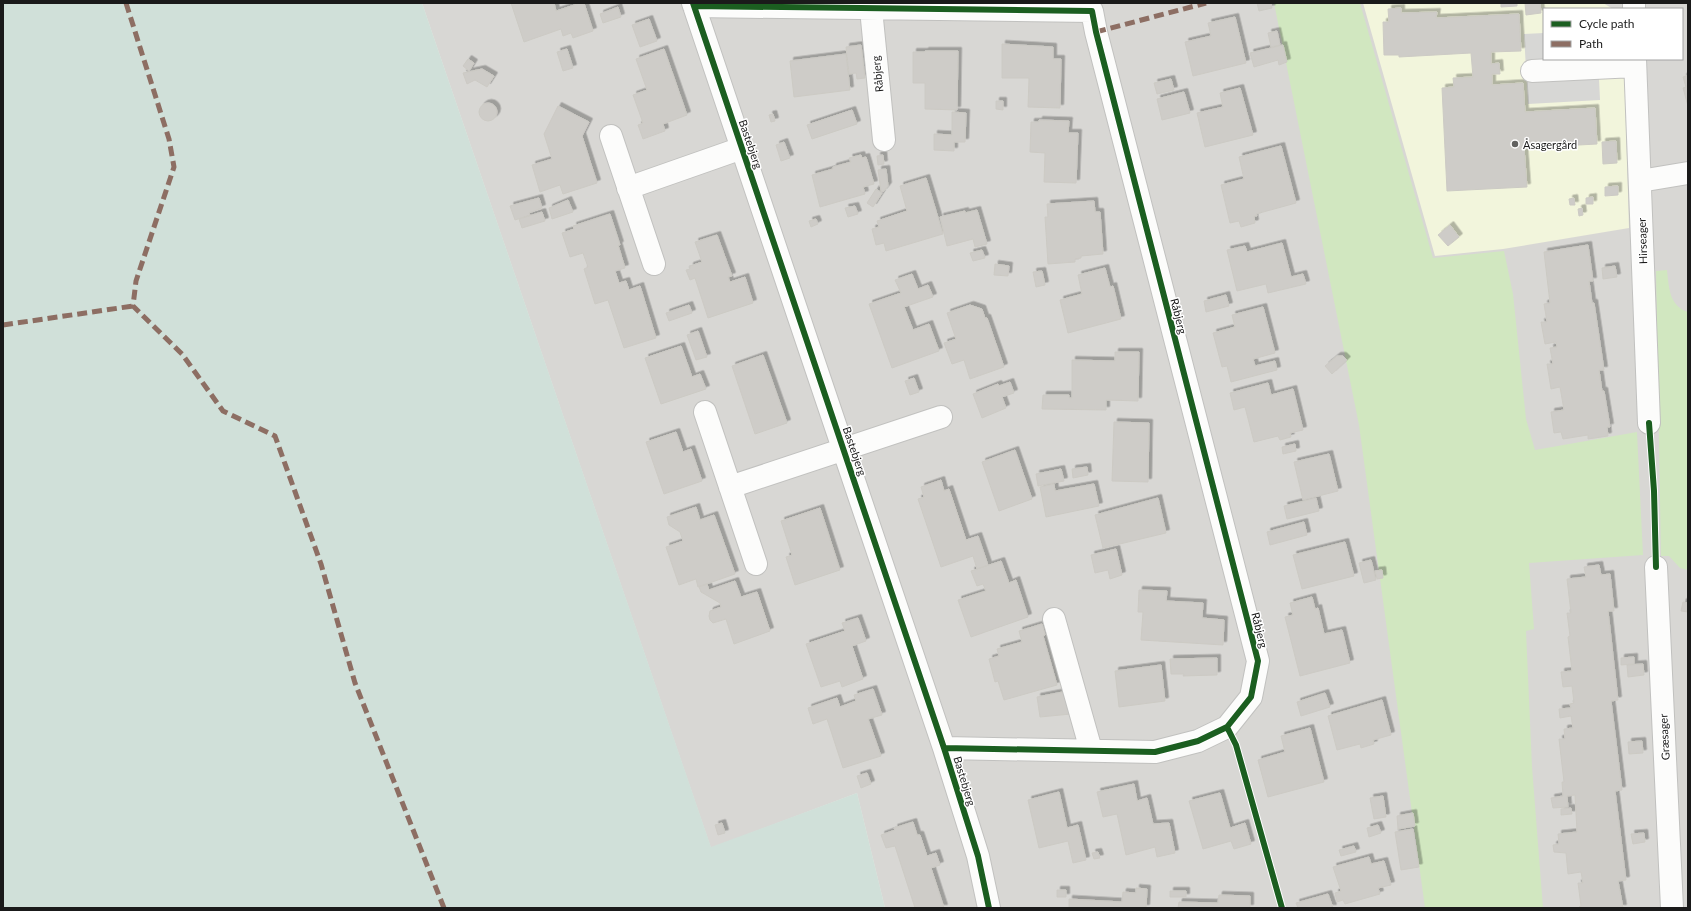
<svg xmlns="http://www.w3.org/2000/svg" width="1691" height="911" font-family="Lato,sans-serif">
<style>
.residential{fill:#d8d7d4;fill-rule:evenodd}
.education{fill:#f2f5dc}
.grass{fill:#d1e7c0}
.wetland{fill:#d0e0d9}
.parking{fill:#d7d7d5}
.building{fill:#ceccc8;stroke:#cccac4;filter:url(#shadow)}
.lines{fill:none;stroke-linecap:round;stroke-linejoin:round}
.minor-casing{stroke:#c1c1bf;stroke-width:24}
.minor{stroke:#fcfcfb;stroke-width:22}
.quiet{stroke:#8d6e63;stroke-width:5;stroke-dasharray:10 5;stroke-linecap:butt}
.cycleway-casing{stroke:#fff;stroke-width:8}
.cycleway{stroke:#1b5e20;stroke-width:6}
.poi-dot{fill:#626260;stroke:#fff;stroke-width:1.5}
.labels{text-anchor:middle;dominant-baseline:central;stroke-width:3;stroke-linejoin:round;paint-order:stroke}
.street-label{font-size:11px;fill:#1a1a1a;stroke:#fff}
.poi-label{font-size:11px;fill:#1a1a1a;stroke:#fff;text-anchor:start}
</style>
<defs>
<filter id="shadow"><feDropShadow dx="3.5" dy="-3.5" stdDeviation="0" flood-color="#0004"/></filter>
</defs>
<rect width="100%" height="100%" fill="#e9e8e3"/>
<path class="residential" d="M422 3H1688V908H885L857 793 711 848ZM1544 9H1682V59H1544Z"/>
<path class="education" d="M1363 3H1603L1613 9H1544V59H1624L1629 228 1503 249 1435 256Z"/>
<path class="grass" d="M1274 3H1360L1433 258 1504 251 1513 294 1526 419 1535 450 1637 432 1643 555 1529 563 1534 629 1526 631 1532 767 1543 908H1425L1359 425Z
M1667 270C1669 287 1669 306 1688 312V570L1680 568 1669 556H1661L1656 271Z"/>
<path class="wetland" d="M3 3H422L711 847 857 793 885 908H3Z"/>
<path class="parking" d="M1544 33V59H1598L1600 100 1528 104 1524 34Z"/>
<path class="building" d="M511 3H554L556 11 580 3H584L593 31 573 38 571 33 563 36 561 29 524 42Z
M1257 3H1271L1272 8 1259 11Z
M1501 3H1517V6L1501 7Z
M1525 3H1540L1541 13 1526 15Z
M618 7 621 17 603 23 600 14Z
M1401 8V13L1437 12 1436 18 1519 14 1521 51 1491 52V64L1499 63 1500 74H1492V85L1523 83 1525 112 1595 108 1597 144 1524 148 1527 187 1447 191 1442 88 1454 87 1453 78 1473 77 1471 53 1399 57V55H1384L1383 22H1389L1388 9Z
M1235 17 1246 63 1193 76 1185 42 1211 36 1208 23Z
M649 19 657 41 640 47 632 25Z
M1277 31 1280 45 1271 47 1268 33Z
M1002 44 1053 47V59H1061L1060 108 1028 107 1029 78H1002Z
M861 45 865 78 857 79 856 73 849 74 846 47Z
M1283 45 1287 62 1279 65 1278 60 1254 67 1250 53Z
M567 49 573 68 563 71 557 52Z
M664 49 687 115 663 124 665 131 643 139 638 125 643 123 633 95 647 90 636 59Z
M925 51H958L957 110 925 109V83H913V52H925Z
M846 54 850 90 794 97 790 61Z
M468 59 474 63 469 71 463 66Z
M482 69 494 76 487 87 475 80 467 84 463 73Z
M1688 75V106L1683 88 1686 87 1683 77Z
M1171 79 1174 90 1157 94 1154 83Z
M1240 88 1253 135 1205 147 1197 113 1223 107 1220 93Z
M1184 92 1190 113 1162 120 1157 99Z
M996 101H1003V110L996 109Z
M479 112a9 9 0 1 1 18 0a9 9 0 1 1-18 0Z
M558 106 589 122 582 136 597 183 563 194 560 185 540 192 532 165 552 159 544 134Z
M852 110 857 124 812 139 807 125Z
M952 112 966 113 965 142H954V151L934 150V134L952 135Z
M773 114 775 121 771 122 769 115Z
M1039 120 1069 121 1068 133H1078L1076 183 1044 182 1045 153 1030 152 1031 122H1039Z
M1616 141 1617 163 1603 164 1602 142Z
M784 142 790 158 781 161 776 145Z
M1281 146 1296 203 1256 214 1257 216H1254L1255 223 1241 227 1239 221 1230 223 1221 185 1244 179 1239 157Z
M861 155 862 158 866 157 874 184 863 187 865 194 820 207 812 175 833 169V167L851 162 849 158Z
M883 155 884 164 878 165 877 156Z
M886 169 888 186 883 192 881 191 878 170Z
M926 178 943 234 886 251 884 243 876 245 872 229 879 227 877 221 907 211 900 186Z
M1618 186V195L1605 196V187Z
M876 189 882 193 873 207 867 203Z
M1593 197V204H1586V198Z
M539 198 542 208 529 213 530 215 515 220 510 206Z
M1574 198 1575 205H1570L1569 199Z
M568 200 573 212 552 219 549 208Z
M1094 201 1095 212H1100L1103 254 1081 256V258L1075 259V262L1048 264 1045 217H1048L1047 204Z
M855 206 858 214 848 217 845 208Z
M1582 208 1583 215 1579 216 1578 209Z
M977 210 987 244 975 247 973 239 947 246 940 217 965 211V213Z
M542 212 545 221 522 228 519 219Z
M610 214 620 245H618L625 268 615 271 619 283 626 281 629 290 640 286 656 338 624 348 608 300 595 304 584 269 588 267 583 253 570 257 562 233 574 229 573 226Z
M816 219 818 224 811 227 809 221Z
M1450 225 1459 237 1448 246 1438 235Z
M717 235 732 276 728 277 730 282 745 277 753 303 708 318 695 278 690 280 686 270 690 269V266L702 262 695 242Z
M1282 243 1291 277 1303 274 1306 284 1268 293 1266 284 1237 291 1227 250 1245 246 1247 252Z
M1588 245 1593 281H1589L1592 303H1594L1604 370H1599L1602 391H1604L1610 427H1607L1608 436 1588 439V435L1563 439 1561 432 1554 433 1551 412 1564 410 1560 387 1551 389 1547 364H1553L1550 348 1557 347 1556 342 1545 344 1541 322H1547L1544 304 1550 303 1544 252Z
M982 250 985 258 973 261 970 253Z
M995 264 1009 266 1008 276 994 275Z
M1615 266 1617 277 1603 279 1602 268Z
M1105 268 1110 287 1113 286 1121 319 1068 333 1060 300 1082 294 1078 275Z
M1042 271 1045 285 1036 287 1033 272Z
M912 274 918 289 928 285 933 297 904 307 913 330 929 324 939 351 892 368 869 304 901 293 895 280Z
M1226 295 1229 306 1206 312 1204 301Z
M689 305 692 313 669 321 666 313Z
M970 305 982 309 985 318H987L1004 367 970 379 964 360 952 364 944 343 956 339 947 313Z
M1263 307 1275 353 1253 359 1255 366 1275 361 1277 370 1231 382 1227 366 1222 367 1213 333 1235 327 1232 315Z
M698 331 707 357 696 360 687 335Z
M681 346 692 377 700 374 706 389 661 404 645 358Z
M1115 352H1139L1138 401 1106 400V410L1042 409 1043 395H1069V398H1072V360L1115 361Z
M763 355 787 423 755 434 732 366Z
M1337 356H1343L1347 360 1332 374 1325 366Z
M914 378 919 392 910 395 905 381Z
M1010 382 1014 393 1002 397 1006 408 982 418 973 394 998 384 999 386Z
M1268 383 1271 395 1293 389 1303 430 1290 433 1291 437 1280 440 1278 436 1254 442 1245 407 1234 410 1230 393Z
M1114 422 1149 423 1148 482 1112 481Z
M676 432 683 452 691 449 702 481 664 494 646 442Z
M1295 444 1296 451 1283 454 1282 447Z
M1015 450 1032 499 999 511 982 462Z
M1329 454 1338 491 1303 500 1294 462Z
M1087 467 1088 475 1073 478 1072 469Z
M1061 469 1064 481 1038 486 1036 474Z
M941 480 944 491 949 489 966 540 978 536 988 565 977 569 973 556 941 567 918 499 924 497 921 487Z
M1054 484 1055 491 1094 484 1099 506 1046 517 1040 487Z
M1158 498 1166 533 1103 548 1095 515Z
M1316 498 1319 511 1287 519 1284 506Z
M696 507 700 520 714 515 735 574 698 587 696 579 679 585 666 547 683 541 680 532 669 525 667 517Z
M820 508 840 570 795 585 786 557 792 555 781 521Z
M1304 522 1307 535 1270 545 1267 532Z
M1345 542 1354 576 1302 589 1293 555Z
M1116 549 1122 575 1110 579 1108 570 1095 573 1091 555Z
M1371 560 1376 580 1364 583 1359 563Z
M1001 561 1009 583 1016 580 1028 617 971 637 958 600 986 591 983 584 977 586 971 571Z
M1599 565 1601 575 1610 574 1614 611H1608L1618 700 1611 701 1622 790 1615 791 1626 880 1618 881 1623 908H1579V907L1581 906 1578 883H1583L1581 872 1568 874 1566 853 1554 852 1553 845 1559 844 1558 834 1577 832 1575 795 1567 796 1568 807 1553 808 1551 798 1563 796 1562 782H1564L1559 739H1565L1564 729 1573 728 1571 716 1560 718 1559 709 1571 708 1570 704 1574 703 1572 686 1563 687 1561 672 1572 671 1568 637 1570 636 1567 613H1571L1567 579 1586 577 1584 567Z
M1382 570 1383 578 1377 579 1375 571Z
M735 581 741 597 757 592 770 631 734 644 726 619 713 623 710 620 709 616 710 611 721 607 720 603 701 592 699 587 707 584 709 590Z
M1139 590 1167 591 1166 601 1203 603 1202 618 1224 620 1223 645 1141 640 1143 612H1138Z
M1312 597 1315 609 1318 608 1324 634 1342 630 1350 663 1300 676 1285 617 1293 615 1290 603Z
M1683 602 1688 603V612L1681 611Z
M858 618 866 641 852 646 863 679 842 687 840 681 821 687 806 644 845 631 842 623Z
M1042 624 1045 635 1043 636 1057 685 1004 700 998 681 995 682 989 659 999 656 997 649 1022 642 1019 631Z
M1634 657V664L1621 665V658Z
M1217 658V675L1183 676 1184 674H1171L1170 659Z
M1643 664 1644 675 1628 677 1627 665Z
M1161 665 1165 701 1119 707 1115 671Z
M873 689 882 715 868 719 881 756 843 768 827 719 813 724 808 708 837 698 840 707 856 701 854 695Z
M1068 691 1071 714 1040 717 1037 697Z
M1325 693 1330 707 1301 716 1297 702Z
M1382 700 1391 735 1373 740 1374 744 1361 748 1360 744 1337 750 1328 716Z
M1310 728 1324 782 1268 797 1258 760 1285 752 1281 736Z
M1642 741 1643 753 1629 754 1628 742Z
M867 773 871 784 861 788 857 776Z
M1134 784 1137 801 1147 798 1153 824 1169 823 1175 853 1157 857 1155 847 1126 855 1117 814 1103 817 1097 792Z
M1059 792 1067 828 1078 825 1086 860 1073 863 1068 841 1039 848 1028 800Z
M1220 793 1230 828 1245 823 1251 844 1234 849 1231 841 1203 849 1189 801Z
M1383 796 1386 817 1374 819 1370 798Z
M1571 808 1572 814 1561 815V809Z
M1413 813 1415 826 1398 829 1397 816Z
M913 822 917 835H920L927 856 936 853 940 865 931 868 944 908H915L895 846 886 848 881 835 895 830 894 828Z
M722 823 725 833 718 835 715 825Z
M1378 825 1381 833 1369 837 1367 828Z
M1413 829 1419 867 1401 870 1395 832Z
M1644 833 1645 842 1633 844 1631 834Z
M1354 846 1356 852 1341 856 1339 850Z
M1098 852 1100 858 1094 859 1092 853Z
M1369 857 1371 864 1384 861 1391 885 1378 888 1380 894 1345 904 1343 900 1337 902 1335 893 1341 891 1333 867Z
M1136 888 1147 889 1146 908H1069V899L1122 902 1123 892 1136 893Z
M1057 890H1066V897H1057Z
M1170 891H1186V897H1170Z
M1328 894 1333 908H1298L1296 903Z
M1219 895 1250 896V908H1178L1179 902 1218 903Z"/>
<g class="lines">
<defs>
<path id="minor" d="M693 3 944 748 978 856 989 908
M1634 3V9
M694 6 1092 11 1096 32 1258 661 1251 697 1227 727 1198 741 1155 752 944 748
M871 9 884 140
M1635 59 1649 423
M1532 71 1635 66
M611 136 654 264
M1640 181 1688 173
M628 188 742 148
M705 412 756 564
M730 487 941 417
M1656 567 1672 908
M1054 619 1091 750"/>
</defs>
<use href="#minor" class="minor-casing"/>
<use href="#minor" class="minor"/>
<path class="quiet" d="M126 3 169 139 174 167 136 281 133 306 182 354 223 411 275 436 321 564 355 683 444 908
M1096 32 1206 3
M3 325 133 306"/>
<defs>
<path id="cycleway" d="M693 3 944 748 978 856 989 908
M694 6 1092 11 1096 32 1258 661 1251 697 1227 727 1198 741 1155 752 944 748
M1649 423 1654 491 1656 567
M1227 727 1236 745 1282 908"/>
</defs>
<use href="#cycleway" class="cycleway-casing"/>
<use href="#cycleway" class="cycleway"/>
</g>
<circle class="poi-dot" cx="1515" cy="144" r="4"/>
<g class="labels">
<g class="street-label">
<text transform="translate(877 74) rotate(-96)">Råbjerg</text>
<text transform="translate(751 144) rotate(71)">Bastebjerg</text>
<text transform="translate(1642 241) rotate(-92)">Hirseager</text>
<text transform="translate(1179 316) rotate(76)">Råbjerg</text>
<text transform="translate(855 451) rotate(71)">Bastebjerg</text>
<text transform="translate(1260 630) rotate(76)">Råbjerg</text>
<text transform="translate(1664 737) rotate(-93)">Græsager</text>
<text transform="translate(965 781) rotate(73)">Bastebjerg</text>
</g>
<g class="poi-label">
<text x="1523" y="144">Åsagergård</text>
</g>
</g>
<rect width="1691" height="911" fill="none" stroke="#1a1a1a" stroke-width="8"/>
<rect x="1543" y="8" width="140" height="52" fill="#ffffff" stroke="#a3a3a3"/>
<rect x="1551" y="21" width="20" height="6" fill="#1b5e20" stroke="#a3a3a3"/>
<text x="1579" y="28" font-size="12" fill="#1a1a1a">Cycle path</text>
<rect x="1551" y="41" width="20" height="6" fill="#8d6e63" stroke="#a3a3a3"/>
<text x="1579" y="48" font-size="12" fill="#1a1a1a">Path</text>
</svg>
